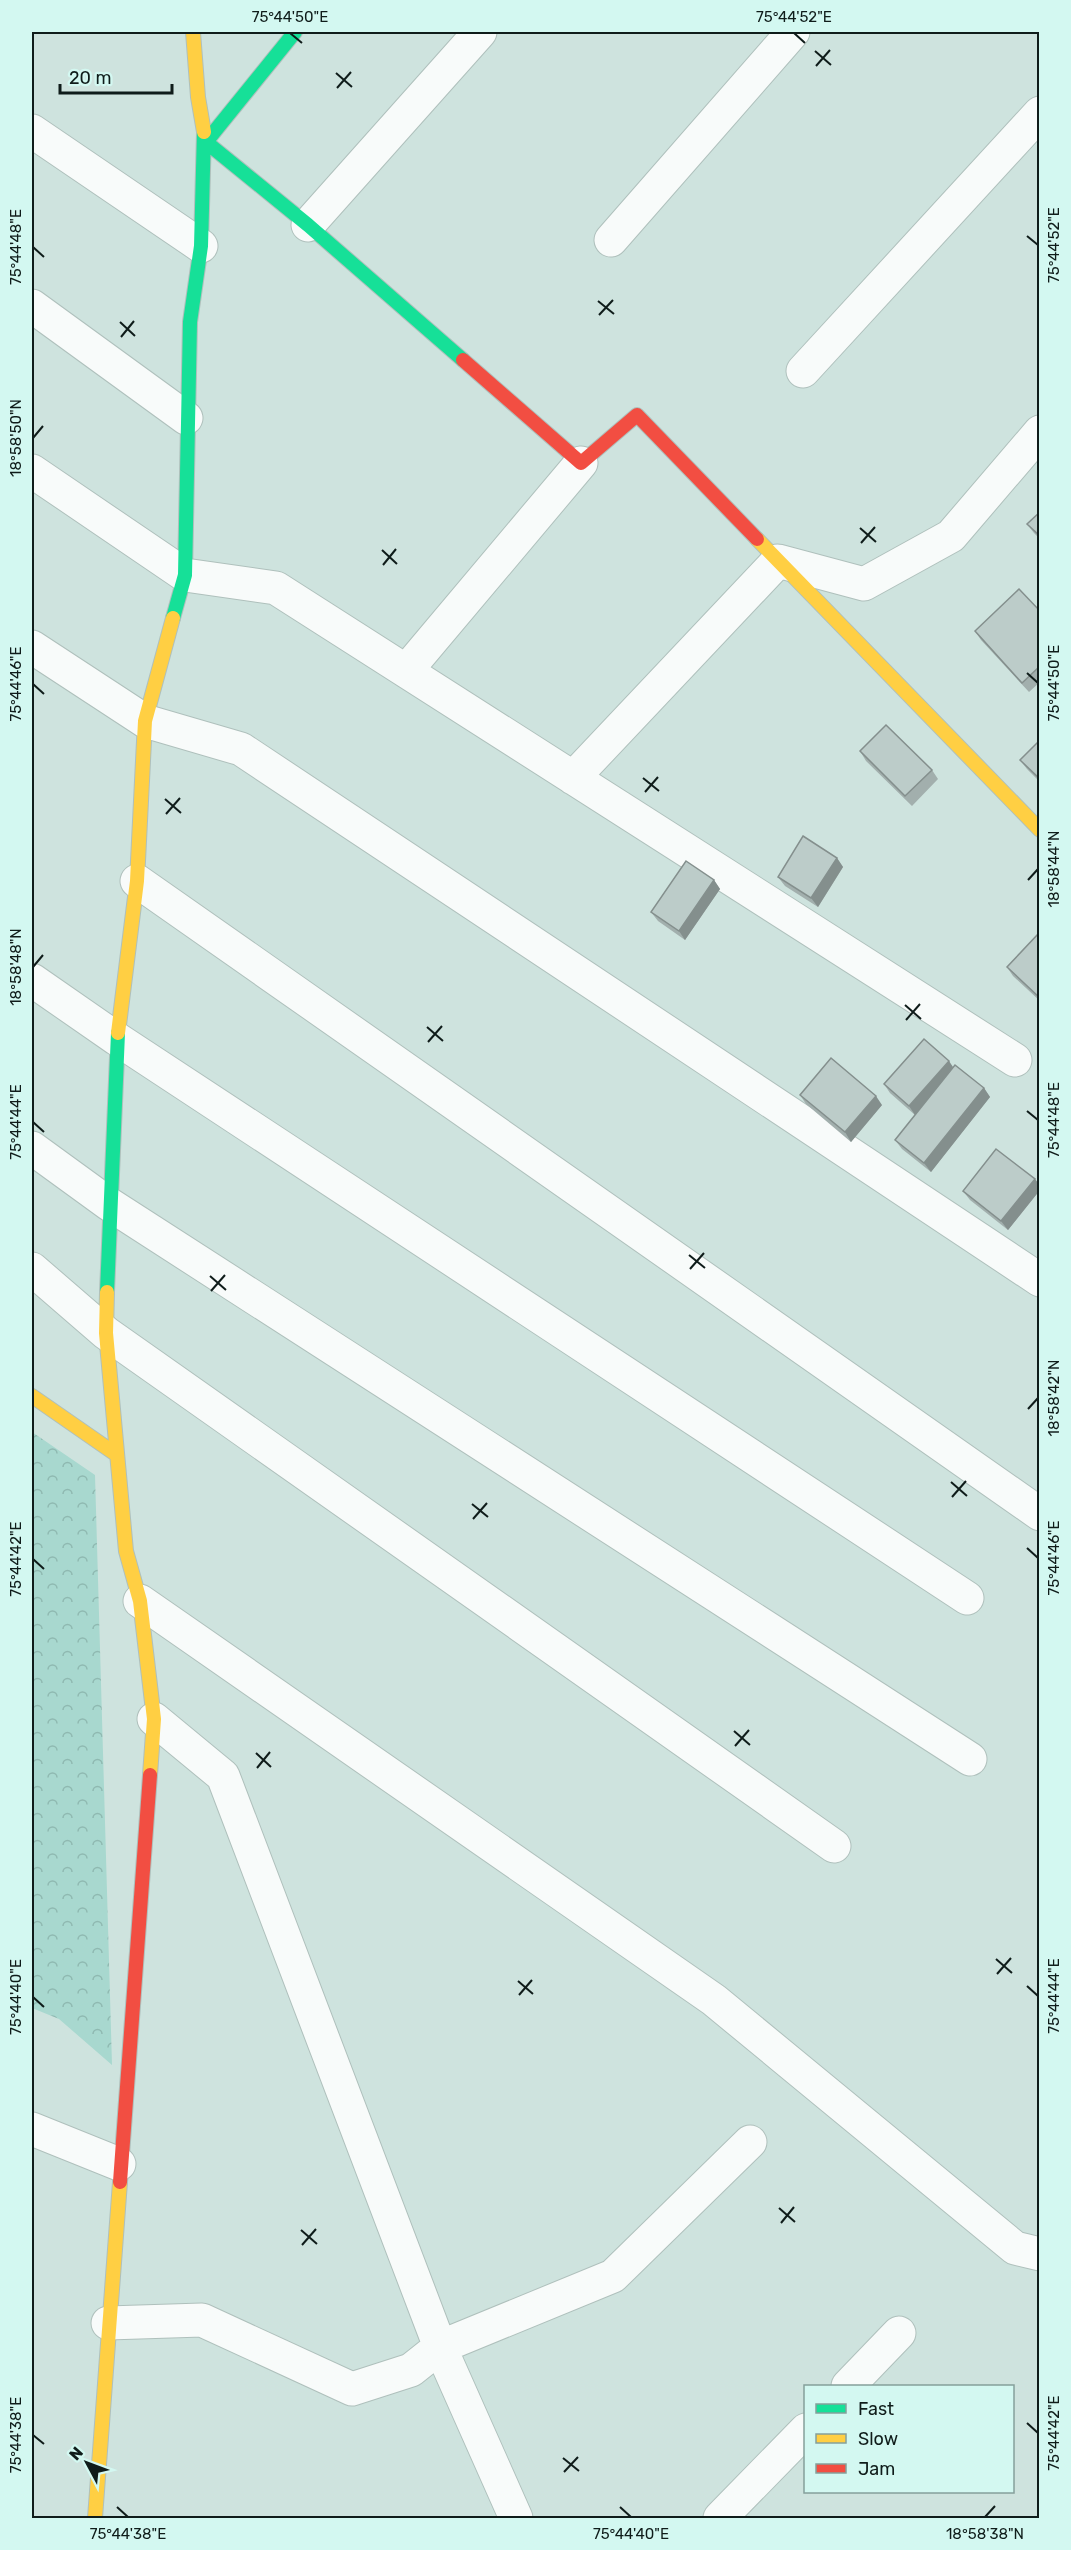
<svg xmlns="http://www.w3.org/2000/svg" width="1071" height="2550" font-family="Rubik,sans-serif">
<style>
.forest{fill:url(#forest-crowns)}
.lines{fill:none;stroke-linecap:round;stroke-linejoin:round}
.street-casing{stroke:#afc0bc;stroke-width:35}
.fast-casing{stroke:#afc0bc;stroke-width:16}
.slow-casing{stroke:#afc0bc;stroke-width:16}
.jam-casing{stroke:#afc0bc;stroke-width:16}
.street{stroke:#f8fbfa;stroke-width:33}
.fast{stroke:#16e098;stroke-width:14}
.slow{stroke:#ffcf43;stroke-width:14}
.jam{stroke:#f24e42;stroke-width:14}
.wall{fill:#a2afad}
.shaded-wall{fill:#848f8d}
.building{fill:#bcccc9;stroke:#848f8d;stroke-width:1.5}
.ticks{fill:none;stroke:#0f1c1a;stroke-width:2}
.neatline{fill:none;stroke:#0f1c1a;stroke-width:2}
.ticks-label{font-size:15px;text-anchor:middle;fill:#0f1c1a}
</style>
<defs>
<pattern id="forest-crowns" width="20" height="18" patternUnits="userSpaceOnUse" patternTransform="scale(1.5)"><rect width="20" height="18" fill="#a8d8cf"/><path d="M2 6a3 3 0 1 1 6 0M12 15a3 3 0 1 1 6 0" fill="none" stroke="#8fb9b1"/></pattern>
</defs>
<rect width="100%" height="100%" fill="#cee3de"/>
<path class="forest" d="M32 1432 95 1475 112 2065 59 2019 32 2008Z"/>
<g class="lines">
<defs>
<path id="street" d="M32 131 201 246
M308 225 480 32
M611 240 793 32
M32 306 186 418
M803 371 1040 113
M32 471 185 575 276 588 1015 1060
M32 647 145 721 241 749 1040 1280
M406 671 581 463
M573 778 778 561 864 584 951 536 1040 432
M137 881 1040 1514
M32 980 117 1039 967 1598
M32 1148 109 1204 970 1759
M32 1269 106 1333 834 1846
M140 1601 714 2000 1015 2248 1040 2254
M154 1719 223 1776 440 2347 516 2518
M32 2129 119 2164
M108 2323 202 2320 352 2389 411 2370 440 2347 613 2276 750 2142
M848 2386 899 2333
M720 2518 806 2430"/>
<path id="fast" d="M295 32 206 142 308 225 463 360
M173 618 185 575 190 322 201 246 204 132
M107 1292 118 1033"/>
<path id="slow" d="M193 32 198 97 204 132
M757 539 1040 830
M118 1033 137 881 145 721 173 618
M107 1292 106 1333 126 1551 140 1601 154 1719 150 1775
M32 1396 117 1455
M95 2518 120 2182"/>
<path id="jam" d="M463 360 581 463 637 415 757 539
M120 2182 150 1775"/>
</defs>
<use href="#street" class="street-casing"/>
<use href="#fast" class="fast-casing"/>
<use href="#slow" class="slow-casing"/>
<use href="#jam" class="jam-casing"/>
<use href="#street" class="street"/>
<use href="#fast" class="fast"/>
<use href="#slow" class="slow"/>
<use href="#jam" class="jam"/>
</g>
<path class="wall" d="M1040 512V539L1034 533 1027 524Z
M1040 611V682L1029 692 981 640 975 631Z
M1040 740V782L1027 769 1020 760Z
M860 751 932 770 938 779 912 806 866 761Z
M837 858 843 867 818 907 785 886 778 877Z
M714 880 720 889 685 940 658 921 651 912Z
M1040 932V1001L1013 976 1007 967Z
M953 1067 984 1088 990 1097 931 1172 902 1149 895 1140 915 1115 890 1093 884 1084Z
M800 1095 882 1105 851 1142 806 1104Z
M1035 1179 1040 1186V1190L1008 1230 970 1200 963 1191Z"/>
<path class="shaded-wall" d="M837 858 843 867 818 907 811 898Z
M714 880 720 889 685 940 679 931Z
M949 1061 955 1070 915 1115 909 1106Z
M984 1088 990 1097 931 1172 924 1163Z
M876 1096 882 1105 851 1142 845 1132Z
M1035 1179 1040 1186V1190L1008 1230 1001 1221Z"/>
<path class="building" d="M1040 512V536L1027 524Z
M1019 589 1040 611V666L1022 683 975 631Z
M886 725 932 770 905 796 860 751Z
M1040 740V779L1020 760Z
M803 836 837 858 811 898 778 877Z
M686 861 714 880 679 931 651 912Z
M1040 932V998L1007 967Z
M924 1039 949 1061 909 1106 884 1084Z
M831 1058 876 1096 845 1132 800 1095Z
M955 1065 984 1088 924 1163 895 1140Z
M996 1149 1035 1179 1001 1221 963 1191Z"/>
<path class="ticks" d="M290 33 302 43M794 33 805 43M815 51 831 65M816 66 830 50M336 73 352 87M337 88 351 72M1027 236 1038 245M33 247 44 257M598 301 614 314M599 315 613 300M120 322 135 336M121 337 134 321M33 438 43 426M860 528 876 542M861 543 875 527M382 550 397 564M383 565 396 549M1027 673 1038 683M33 684 44 694M643 778 659 791M645 792 658 777M165 799 181 813M166 814 180 798M1028 880 1038 869M33 967 43 955M905 1005 921 1019M906 1020 920 1004M427 1027 443 1041M428 1042 442 1026M1027 1111 1038 1120M33 1122 44 1132M689 1255 705 1268M690 1269 704 1253M210 1276 226 1290M211 1291 225 1275M1028 1409 1038 1398M951 1482 967 1496M952 1497 966 1481M472 1504 488 1517M473 1519 487 1503M1027 1548 1038 1558M33 1559 44 1569M734 1731 750 1745M735 1746 749 1730M256 1753 271 1767M257 1768 270 1752M996 1959 1012 1973M997 1974 1011 1958M518 1981 533 1994M1027 1986 1038 1996M519 1995 532 1980M33 1997 44 2007M779 2208 795 2222M781 2223 794 2207M301 2230 317 2244M302 2245 316 2229M1027 2423 1038 2433M33 2435 44 2444M563 2458 579 2471M564 2472 578 2457M117 2507 128 2517M620 2507 631 2517M985 2517 995 2506"/>
<rect width="1071" height="2550" fill="none" stroke="#d3f8f1" stroke-width="66"/>
<rect x="804" y="2385" width="210" height="108" fill="#d3f8f1" stroke="#85a09b" stroke-width="1.5"/>
<rect x="816" y="2404" width="30" height="9" fill="#16e098" stroke="#85a09b" stroke-width="1.5"/>
<text x="858" y="2415" font-size="18" fill="#0f1c1a">Fast</text>
<rect x="816" y="2434" width="30" height="9" fill="#ffcf43" stroke="#85a09b" stroke-width="1.5"/>
<text x="858" y="2445" font-size="18" fill="#0f1c1a">Slow</text>
<rect x="816" y="2464" width="30" height="9" fill="#f24e42" stroke="#85a09b" stroke-width="1.5"/>
<text x="858" y="2475" font-size="18" fill="#0f1c1a">Jam</text>
<g transform="translate(87 2463) rotate(311)" stroke="#d3f8f1" stroke-width="4.5" paint-order="stroke">
<path d="M0-4.5L10 22L0 15L-10 22Z" fill="#0f1c1a"/>
<text y="-9" font-size="16" font-weight="bold" text-anchor="middle" fill="#0f1c1a">N</text>
</g>
<path d="M60 84v9h112v-9" fill="none" stroke="#0f1c1a" stroke-width="3"/>
<text x="69" y="84" font-size="18" fill="#0f1c1a" stroke="#d3f8f1" stroke-width="4.5" paint-order="stroke">20 m</text>
<rect x="33" y="33" width="1005" height="2484" class="neatline"/>
<g class="ticks-label">
<text x="290" y="22">75°44'50"E</text>
<text x="794" y="22">75°44'52"E</text>
<text transform="translate(1054 245) rotate(-90)" y="5">75°44'52"E</text>
<text transform="translate(16 247) rotate(-90)" y="5">75°44'48"E</text>
<text transform="translate(16 438) rotate(-90)" y="5">18°58'50"N</text>
<text transform="translate(1054 683) rotate(-90)" y="5">75°44'50"E</text>
<text transform="translate(16 684) rotate(-90)" y="5">75°44'46"E</text>
<text transform="translate(1054 869) rotate(-90)" y="5">18°58'44"N</text>
<text transform="translate(16 967) rotate(-90)" y="5">18°58'48"N</text>
<text transform="translate(1054 1120) rotate(-90)" y="5">75°44'48"E</text>
<text transform="translate(16 1122) rotate(-90)" y="5">75°44'44"E</text>
<text transform="translate(1054 1398) rotate(-90)" y="5">18°58'42"N</text>
<text transform="translate(1054 1558) rotate(-90)" y="5">75°44'46"E</text>
<text transform="translate(16 1559) rotate(-90)" y="5">75°44'42"E</text>
<text transform="translate(1054 1996) rotate(-90)" y="5">75°44'44"E</text>
<text transform="translate(16 1997) rotate(-90)" y="5">75°44'40"E</text>
<text transform="translate(1054 2433) rotate(-90)" y="5">75°44'42"E</text>
<text transform="translate(16 2435) rotate(-90)" y="5">75°44'38"E</text>
<text x="128" y="2539">75°44'38"E</text>
<text x="631" y="2539">75°44'40"E</text>
<text x="985" y="2539">18°58'38"N</text>
</g>
</svg>
